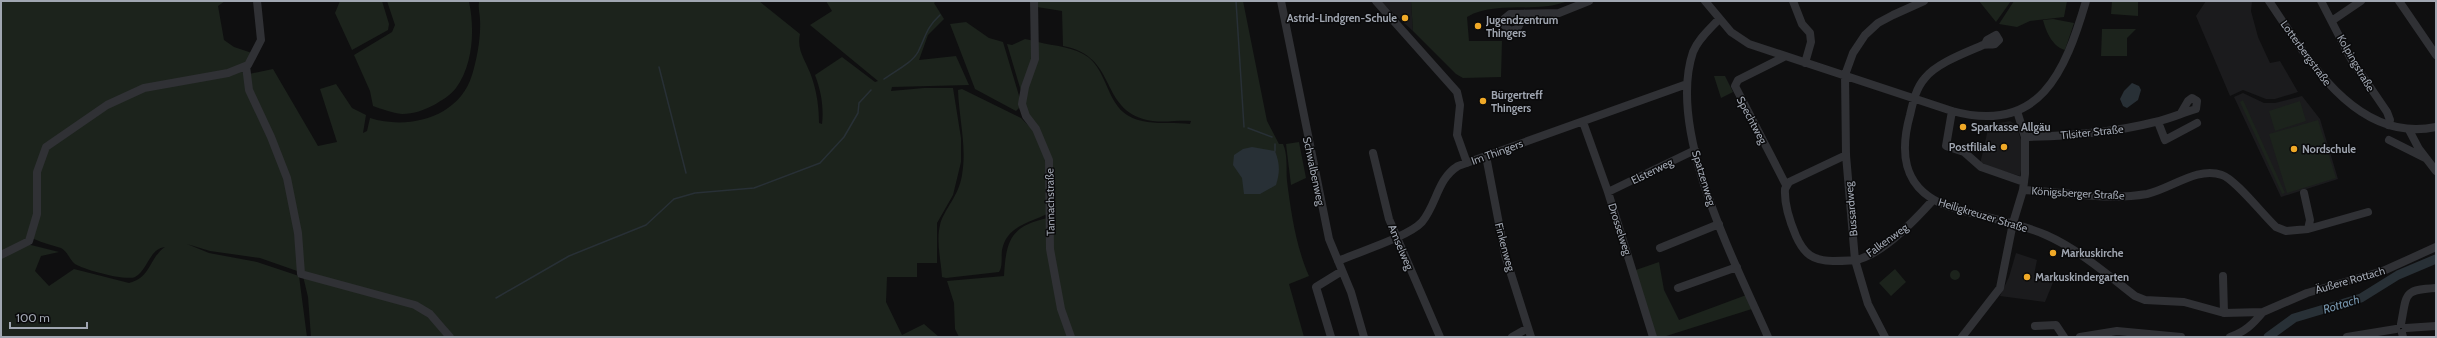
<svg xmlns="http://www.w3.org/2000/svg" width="2437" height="338" font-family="Cabin,sans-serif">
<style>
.built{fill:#1b1b1d}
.green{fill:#1c231c}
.water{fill:#283036}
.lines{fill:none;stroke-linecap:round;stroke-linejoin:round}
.stream{stroke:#283036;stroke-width:1.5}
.river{stroke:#283036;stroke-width:9}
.minor{stroke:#303135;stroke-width:8}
.poi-dot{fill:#f0a927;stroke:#0a0a0b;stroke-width:1.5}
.labels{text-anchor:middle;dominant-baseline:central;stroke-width:3;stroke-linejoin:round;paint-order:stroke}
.poi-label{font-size:11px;font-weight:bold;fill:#a0a6b1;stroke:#0a0a0b;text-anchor:start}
.street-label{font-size:11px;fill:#a0a6b1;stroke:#0a0a0b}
.water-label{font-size:12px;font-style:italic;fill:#7695ad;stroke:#0a0a0b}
</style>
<rect width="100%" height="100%" fill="#0f0f10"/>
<path class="built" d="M1380 1H1411L1413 31 1383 4Z
M2206 1H2252L2251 11 2258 37 2270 63 2280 61 2298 92 2275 99H2266L2243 90 2230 96 2196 16Z
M2243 93 2264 103H2275L2302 96 2320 119 2338 179 2281 197 2234 97Z
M2010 121 2016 125 2022 143V165L2020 176 1980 164 1989 125Z
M2016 253 2037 260 2034 275 2054 280 2045 302 2000 296 2009 277Z"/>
<path class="green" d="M1 1H225L218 6 224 40 234 47 252 53 246 62 241 66 145 91 240 71 244 73 288 189 300 272 260 258 210 251 187 244 209 253 257 262 299 276 307 337H1V256L27 244 59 252 41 256 35 271 49 286 74 269 129 283C152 277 148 259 165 247 149 249 148 270 135 277 125 281 85 270 75 264 70 260 67 251 61 248 52 245 43 243 34 239L33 236 35 213 26 239 1 252Z
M340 1H382L389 24 388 30 352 50 335 13Z
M387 1H759L800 34C796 51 807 62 812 78 817 93 819 108 819 123L822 124C824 107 821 91 815 75L842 57 875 82 878 81 810 25 832 11 826 1H936L934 3 944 19 928 35 919 60 956 56 969 85 892 87 891 91 924 88H953L961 138V162L953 195 937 223V263H917V277H887L886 302 902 335 924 324 939 337H311L308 297 303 276 362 294 415 307 446 332 447 328 436 316 416 304 303 273C300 238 297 201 286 167 279 145 247 93 249 74L273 69 318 146 337 142 320 89 336 84 352 108 366 115 363 133 367 131 370 118C408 130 459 118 472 75 477 59 481 37 480 20 480 14 478 9 479 2H469C475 29 473 65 456 88 450 96 442 100 434 105 424 110 414 114 402 114 392 113 382 109 373 106L370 91 354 55 392 32 395 25Z
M1037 1H1243L1267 121 1279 144H1283C1288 155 1286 169 1287 181 1291 212 1296 247 1309 276L1289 284 1304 337H1073L1063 308 1052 249 1053 171 1024 105 1038 42C1054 46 1075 47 1088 57 1107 72 1107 102 1127 115 1147 127 1169 121 1190 124L1191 121C1175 120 1159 124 1143 119 1099 105 1117 56 1063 46L1062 11 1037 7Z
M1411 1H1568C1536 14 1496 0 1467 17L1469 41H1502L1501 77 1463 78 1456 74 1413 31Z
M1979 1H2011L1996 22Z
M2014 1H2067L2064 17 2030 21 2017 27 1999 24Z
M2112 1H2138V16L2111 14Z
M2053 19 2074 23 2065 50C2053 47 2046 32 2043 20Z
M966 22 989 38 1003 42 1020 99V107L1016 111 975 89 950 24Z
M2102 29H2136L2127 38V56H2101Z
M1025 39 1035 41 1033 58 1021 91 1007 44 1012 45Z
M1714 76H1725L1733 92 1721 98Z
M962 89 1021 118 1034 131 1044 149 1049 213C1030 223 1007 225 1002 250 1001 258 1003 266 999 272L946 278 942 277C941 261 936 241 940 225 944 209 959 196 962 175 967 146 959 119 958 90Z
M2243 100 2285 193 2282 194 2240 102Z
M2300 101 2306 121 2275 131 2269 111Z
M2318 120 2336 178 2287 193 2269 134Z
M1299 142 1306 178 1291 185 1286 144Z
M1048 218 1069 337H959L955 329 954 303 947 281 1004 276C1006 241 1010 226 1048 218Z
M1659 262 1664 290 1679 320 1749 294 1755 308 1663 337H1653L1633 271Z
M1895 269 1906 282 1891 296 1879 283Z
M1950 275a5 5 0 1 1 10 0a5 5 0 1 1-10 0Z"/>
<path class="water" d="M2132 83 2139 86 2141 90 2138 100 2127 108 2123 106 2120 99 2124 91Z
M1252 147 1275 151C1280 164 1280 172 1276 185L1260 194H1244L1242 178 1233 165 1234 155 1243 149Z"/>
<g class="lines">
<path class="stream" d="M1236 1 1244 127
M659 67 686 173
M884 79C895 71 912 63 918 52 926 36 926 28 940 15
M1248 128 1272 137
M1275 144V151
M496 298 569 256 646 225 674 199 695 193 754 188 820 163 844 137 858 113 859 103 871 90"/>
<path class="river" d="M2268 337 2294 318 2361 298 2398 275 2436 259"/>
<path class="minor" d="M1034 1 1035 59 1025 87 1022 104 1026 116 1036 129 1049 160 1050 249 1061 309 1071 337
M1281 1 1329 239 1351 292 1364 337
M1376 1 1457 92 1460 105 1457 135 1467 163
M1705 1 1731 32 1749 44 1952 111C2040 135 2065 72 2086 1
M1793 1 1802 24 1810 33 1811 42 1805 63
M2269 1C2307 57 2355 144 2436 127
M2321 1 2351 59 2387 112 2390 120 2388 125
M2399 1 2436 55
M1525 14 1517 29 1510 31 1504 25V19L1510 14 1559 13 1589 1
M1719 19C1710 29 1698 39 1693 52 1666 132 1736 264 1768 337
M2333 20 2361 1
M1985 44 1987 40 1996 35 1999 40 1995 44C1991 45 1986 44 1983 45 1965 53 1937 63 1925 78 1916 88 1913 102 1910 115 1900 151 1902 185 1940 203 1975 217 2012 220 2046 235 2078 249 2108 275 2135 296L2145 300 2184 302 2224 313 2263 312 2307 293 2383 271 2436 247
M1784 57 1738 80 1735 86 1786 185
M246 66 249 90 271 137 287 178 298 233 301 274 415 305 430 314 450 337
M1952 111 1946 146 1964 152 1981 167 2024 182
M1583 122 1608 192 1653 337
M2158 122 2165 140 2197 123
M2409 130 2419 149 2436 171
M2025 137C2069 136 2112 133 2155 122 2169 119 2182 113 2196 109L2197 101 2192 98 2188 101 2181 113
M2389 140 2425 158
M1373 153 1389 219 1440 337
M1846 155 1789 182 1785 189C1784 205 1790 222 1796 236 1804 254 1813 261 1833 261 1842 261 1852 261 1860 259 1886 251 1916 219 1933 200
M1486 156 1505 255 1531 337
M2023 190C2064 192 2106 201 2147 194 2171 189 2197 166 2222 175 2235 179 2264 216 2276 227L2286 231 2308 229 2310 220 2304 193
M1608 192 1695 150
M2308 229 2368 212
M1660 248 1719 224
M1 255 29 241 37 214V172L46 147 107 105 144 88 228 73 248 65 261 40 257 1
M1338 261C1358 252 1408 237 1422 222 1437 204 1437 179 1458 166L1687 84
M2223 276 2224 313
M1678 288 1737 267
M2401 324C2407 293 2403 290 2436 288
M2035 326 2056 325 2064 337
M2406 328 2436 326
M2402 333 2403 337
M1331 337 1316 287 1342 271
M1512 337 1528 328
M1885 337 1868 304 1855 260 1846 155 1845 75 1853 53 1865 35 1878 23 1893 15 1924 1
M1962 337 2000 288 2013 223 2023 190 2025 174V137L2017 111
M2080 337 2117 331 2181 337
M2230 337C2245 332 2253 324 2263 312
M2347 337 2396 329"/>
</g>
<g class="poi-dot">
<circle cx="1405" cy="18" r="4"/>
<circle cx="1478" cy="26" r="4"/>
<circle cx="1483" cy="101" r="4"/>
<circle cx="1963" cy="127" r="4"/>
<circle cx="2004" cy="147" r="4"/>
<circle cx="2294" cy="149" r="4"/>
<circle cx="2053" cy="253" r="4"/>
<circle cx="2027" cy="277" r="4"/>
</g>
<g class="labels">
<g class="poi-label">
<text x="1397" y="18" text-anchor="end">Astrid-Lindgren-Schule</text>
<text x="1486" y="20">Jugendzentrum<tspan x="1486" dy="13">Thingers</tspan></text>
<text x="1491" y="95">Bürgertreff<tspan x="1491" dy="13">Thingers</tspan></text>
<text x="1971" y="127">Sparkasse Allgäu</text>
<text x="1996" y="147" text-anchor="end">Postfiliale</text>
<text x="2302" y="149">Nordschule</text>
<text x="2061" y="253">Markuskirche</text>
<text x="2035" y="277">Markuskindergarten</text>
</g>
<g class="street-label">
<text transform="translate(2306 53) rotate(54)">Lotterbergstraße</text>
<text transform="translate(2356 63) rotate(60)">Kolpingstraße</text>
<text transform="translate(1752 120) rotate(62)">Spechtweg</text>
<text transform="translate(2092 132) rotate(-6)">Tilsiter Straße</text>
<text transform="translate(1497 152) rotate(-20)">Im Thingers</text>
<text transform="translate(1314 171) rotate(78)">Schwalbenweg</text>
<text transform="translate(1652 171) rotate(-26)">Elsterweg</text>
<text transform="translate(1704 178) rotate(73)">Spatzenweg</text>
<text transform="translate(2078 193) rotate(3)">Königsberger Straße</text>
<text transform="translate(1050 202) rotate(-91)">Tannachstraße</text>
<text transform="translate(1851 209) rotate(-95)">Bussardweg</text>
<text transform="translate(1983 215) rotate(17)">Heiligkreuzer Straße</text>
<text transform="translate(1620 229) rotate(72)">Drosselweg</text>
<text transform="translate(1887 240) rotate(-36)">Falkenweg</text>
<text transform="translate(1401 247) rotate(67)">Amselweg</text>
<text transform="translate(1505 247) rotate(75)">Finkenweg</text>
<text transform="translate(2350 280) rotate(-16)">Äußere Rottach</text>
</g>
<g class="water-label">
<text transform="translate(2341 304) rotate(-17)">Rottach</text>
</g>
</g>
<rect width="2437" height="338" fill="none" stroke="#a0a6b1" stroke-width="4"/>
<path d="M10 322v6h77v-6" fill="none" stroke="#a0a6b1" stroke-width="2"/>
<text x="16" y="322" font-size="12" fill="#a0a6b1" stroke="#0a0a0b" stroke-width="3" paint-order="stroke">100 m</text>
</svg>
